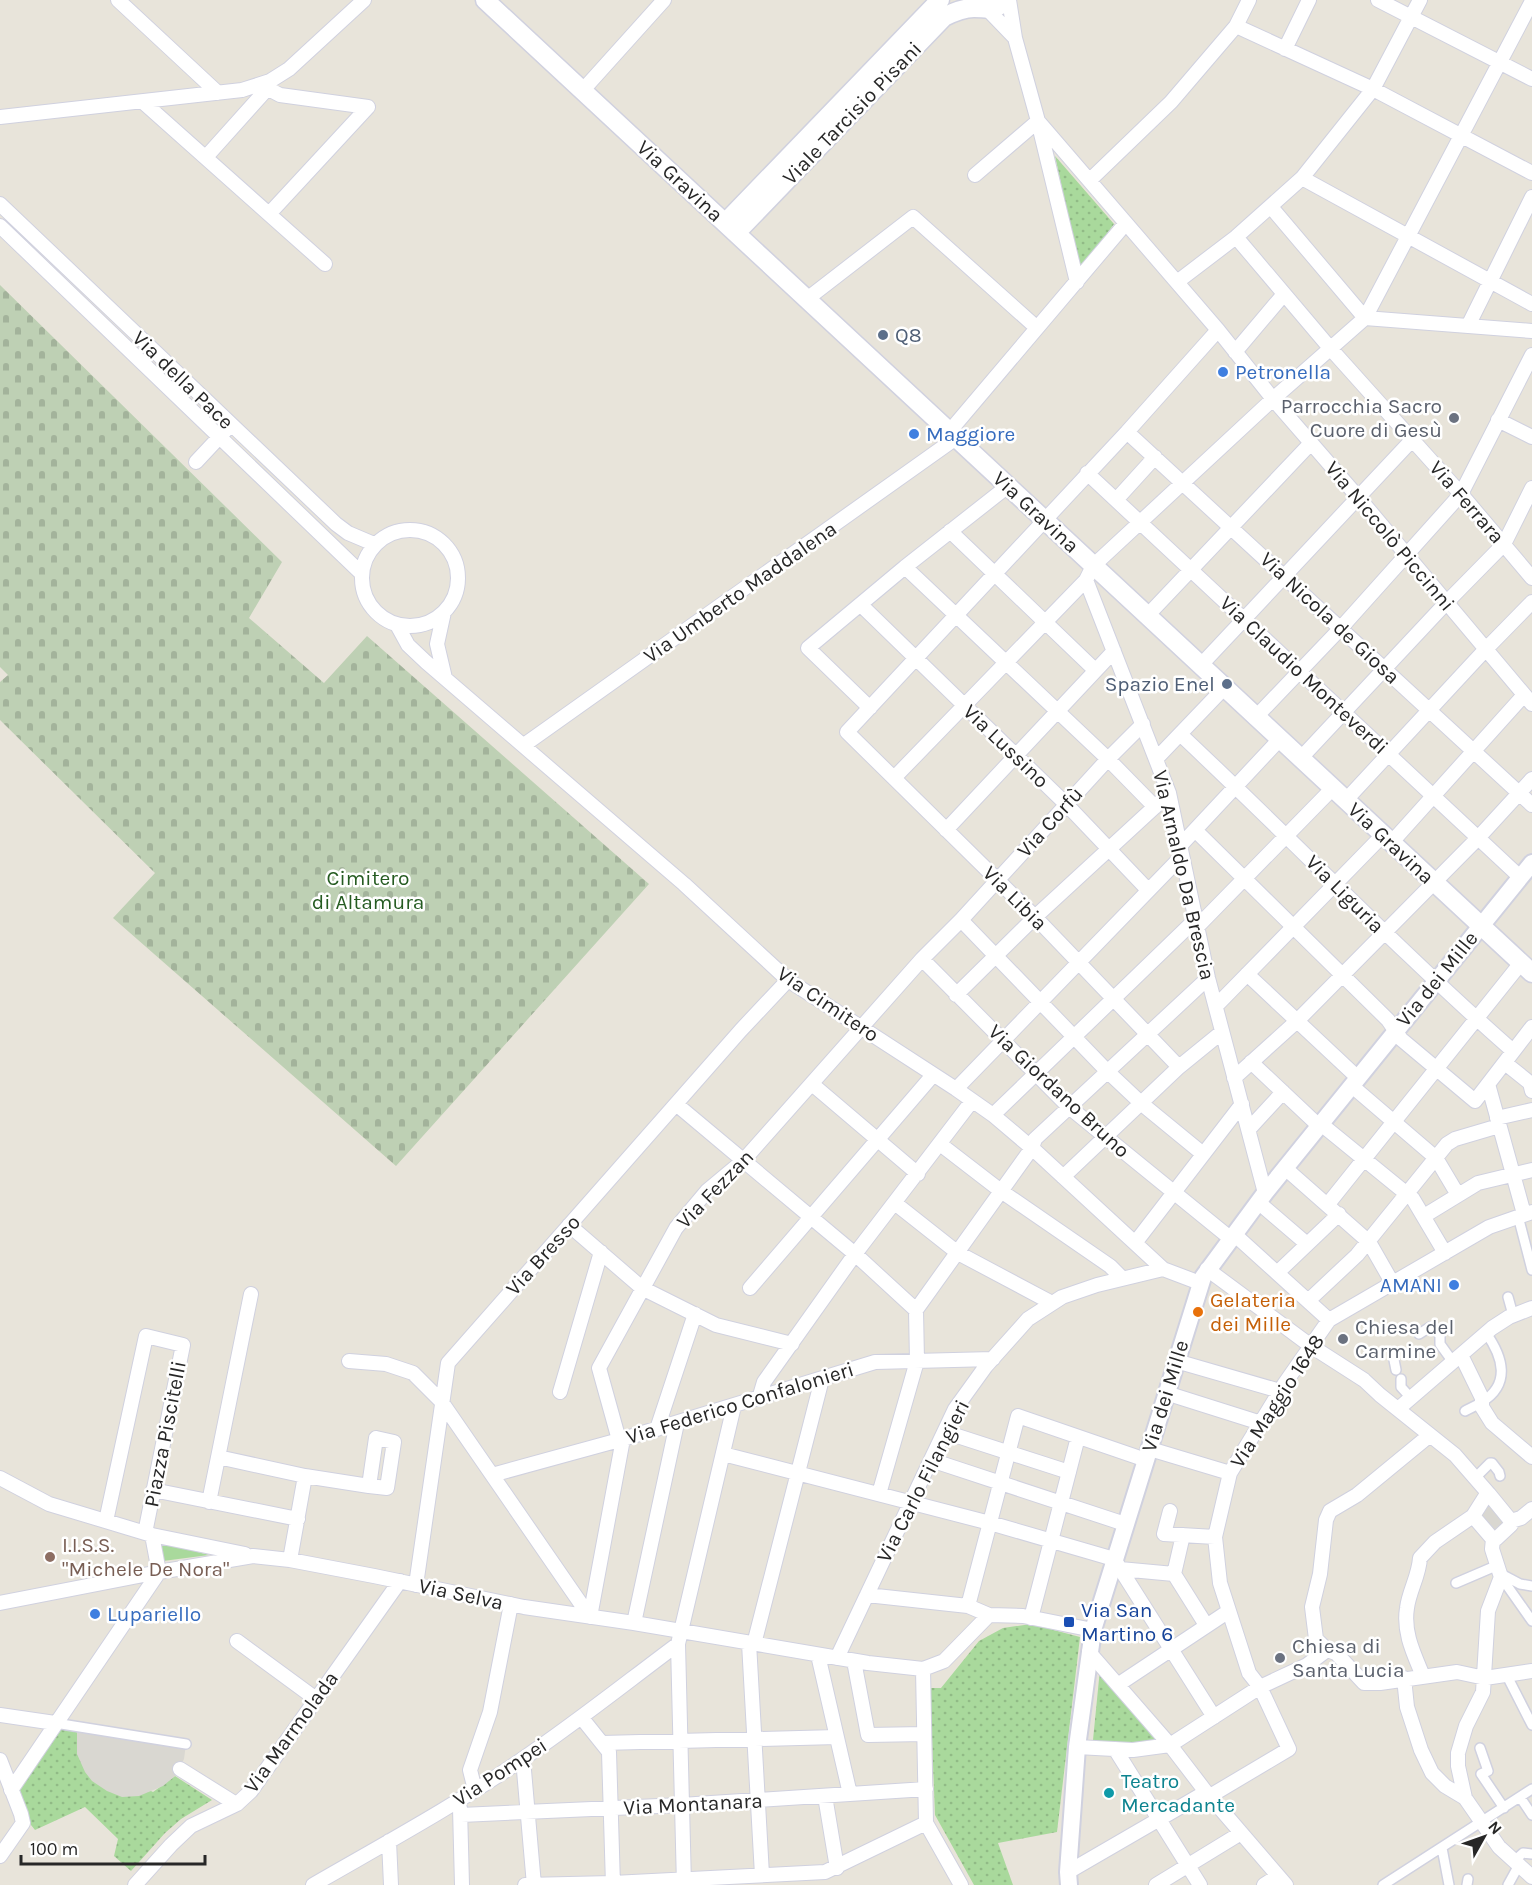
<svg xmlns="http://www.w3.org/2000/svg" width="1532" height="1885" font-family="Karla,sans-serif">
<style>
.grass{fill:#a9d99c}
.cemetery{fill:url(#cemetery-stones)}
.park{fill:url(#park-dots)}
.plaza{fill:#d9d7d1}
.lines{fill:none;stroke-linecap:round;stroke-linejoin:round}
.pedestrian-casing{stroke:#d0d1df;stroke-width:12}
.minor-casing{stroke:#d0d1df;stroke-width:16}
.tertiary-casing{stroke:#d0d1df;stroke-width:20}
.secondary-casing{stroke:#d0d1df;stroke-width:21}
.pedestrian{stroke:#fff;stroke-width:9}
.minor{stroke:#fff;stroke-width:14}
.tertiary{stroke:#fff;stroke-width:16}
.secondary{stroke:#fff;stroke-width:18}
.service-dot{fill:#5c6f8a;stroke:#fff;stroke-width:2}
.shop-dot{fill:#3f7fe0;stroke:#fff;stroke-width:2}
.worship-dot{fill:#6b7280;stroke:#fff;stroke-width:2}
.food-dot{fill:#e8710a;stroke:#fff;stroke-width:2}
.education-dot{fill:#8d6e63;stroke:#fff;stroke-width:2}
.transit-dot{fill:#1a4fb4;stroke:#fff;stroke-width:2}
.culture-dot{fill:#0f9aa8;stroke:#fff;stroke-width:2}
.labels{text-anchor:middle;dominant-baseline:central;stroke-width:5;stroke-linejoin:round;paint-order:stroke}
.street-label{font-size:21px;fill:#272727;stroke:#fff}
.service-label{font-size:21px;fill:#4e5e75;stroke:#fff;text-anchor:start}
.shop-label{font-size:21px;fill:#366cbe;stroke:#fff;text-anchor:start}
.worship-label{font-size:21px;fill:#5b616d;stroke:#fff;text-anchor:start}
.park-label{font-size:21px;fill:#255b21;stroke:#fff}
.food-label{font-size:21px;fill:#c56008;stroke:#fff;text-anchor:start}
.education-label{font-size:21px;fill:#785e54;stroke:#fff;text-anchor:start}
.transit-label{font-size:21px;fill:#164399;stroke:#fff;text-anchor:start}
.culture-label{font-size:21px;fill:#0d838f;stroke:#fff;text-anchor:start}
</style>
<defs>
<pattern id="cemetery-stones" width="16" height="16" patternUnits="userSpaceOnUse" patternTransform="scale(1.5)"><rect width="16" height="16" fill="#bed0b4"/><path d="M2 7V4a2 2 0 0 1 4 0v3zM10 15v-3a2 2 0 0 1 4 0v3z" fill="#a3b39b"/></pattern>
<pattern id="park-dots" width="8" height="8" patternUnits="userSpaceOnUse" patternTransform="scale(1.5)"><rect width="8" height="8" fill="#a9d99c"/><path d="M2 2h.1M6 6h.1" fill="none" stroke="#91ba86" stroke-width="1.8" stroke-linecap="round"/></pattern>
</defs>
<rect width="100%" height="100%" fill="#e8e4da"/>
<path class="grass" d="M160 1542 209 1555 163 1561Z"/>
<path class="cemetery" d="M0 285 282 562 249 618 324 683 367 636 649 884 396 1166 113 918 155 873 0 720V682L8 675 0 667Z"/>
<path class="park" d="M1055 156 1114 224 1080 270Z
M1031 1624 1080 1637 1057 1832 998 1843 1013 1885H974L935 1815 930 1688H941L979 1641 1003 1628Z
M1100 1669 1158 1739 1130 1746 1093 1740Z
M61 1724 77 1727V1754L153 1792 175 1776 212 1800 181 1819 165 1833 131 1871 114 1856 118 1839 85 1807 35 1830 31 1825 19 1787Z"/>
<path class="plaza" d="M1485 1497 1511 1520 1493 1539 1478 1510Z
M77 1727 186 1744 184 1759 175 1776 163 1786 139 1796 122 1797 107 1791 92 1781 85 1772 77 1754Z"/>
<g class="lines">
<defs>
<path id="pedestrian" d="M1518 1216 1532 1270
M1508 1297 1513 1315
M1419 1334 1430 1327 1436 1329 1440 1336V1344L1453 1362
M1393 1355 1396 1370
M1401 1379V1387L1411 1398
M1465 1411C1470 1408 1476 1406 1482 1402 1511 1384 1503 1357 1486 1333
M1475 1478 1490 1463H1492L1499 1472 1500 1476
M1503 1575 1520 1584 1532 1586
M1501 1577 1532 1621
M1456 1583 1498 1565
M1506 1674 1532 1725
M55 1723 186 1744
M1480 1748 1488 1771 1481 1774 1504 1808
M1520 1797 1532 1815
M1442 1848 1449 1885
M1514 1861 1523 1853 1532 1854
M1383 1885 1532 1789
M1467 1885 1468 1879
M1508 1885 1519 1865"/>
<path id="minor" d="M118 0 218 93
M1009 0 1015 38 1038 121 1077 282
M1378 0 1532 79
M988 10 1015 38
M1236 26 1373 89 1532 173
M1285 49 1309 0
M261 85 280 95 368 107
M583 90 664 0
M143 102 325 264
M0 117 242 90 270 81 289 69 364 0
M1038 121 1218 330 1273 399 1358 497 1532 704
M206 157 267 89
M975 175 1038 121
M1302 178 1532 304
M1090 180 1171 102 1236 26 1249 0
M0 204 336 524 348 533 374 544
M1271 207 1365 318
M269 214 368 107
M0 226 361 573
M1236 237 1330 348 1461 494 1532 578
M1177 282 1236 237 1302 178 1373 89 1420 0
M807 299 913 217 1037 328
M1365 318 1532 331
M1468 326 1532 197
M1235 352 1284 294
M1498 420 1532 437
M949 432 1126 223
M1127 432 1532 805
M196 462 225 431
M1087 473 1520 877
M1116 500 1155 457
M362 578a48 48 0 1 1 96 0a48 48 0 1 1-96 0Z
M950 531 1095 670
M905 567 1108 759 1155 807
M861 605 1067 805 1148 890
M444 612 437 644 445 678
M1147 616 1311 443
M397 625 408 645 426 662 684 884 788 980 956 1089 993 1115 1032 1148 1163 1269 1200 1283
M1200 666 1412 440
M870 708 808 648 905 567 1008 486
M1255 718 1340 629 1461 494 1532 355
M1180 734C1292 839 1398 950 1513 1051
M524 745 956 438
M1157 758 1224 688
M1300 759 1446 603 1504 544 1532 488
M894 778 1086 580
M1345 801 1485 650 1532 602
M946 830 1114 651
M1196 831 1388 1020 1401 1039 1475 1101 1532 1027
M1391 843 1524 695
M1179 847 1279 740
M961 920 1107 1071 1142 1104 1203 1154
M1197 927 1332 789
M922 959 1069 1107 1230 1238
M1247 974 1358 1078
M956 995 1035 917 1160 802
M1216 1006 1382 836
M1251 1062 1319 1126
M1505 1063 1530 1083 1532 1091
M1179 1067 1035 917 847 732 1127 432 1218 330
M1234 1078 1297 1021 1478 838 1532 779
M812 1084 918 1174
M1488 1084 1524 1214
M1352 1086 1436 1158 1458 1195
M956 1089 1181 857
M676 1104 855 1254 916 1310
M993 1115 1196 919
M1497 1118 1532 1110
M1321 1124 1413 1199 1445 1253
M1249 1129 1283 1092
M940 1144 1001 1191 1110 1266 1122 1278
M1285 1168 1369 1242 1393 1284
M1063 1177 1179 1067 1222 1032
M1265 1193 1208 978 1169 793 1086 580 1093 566 1273 399 1365 318 1532 1
M1258 1202 1307 1244
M896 1204 958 1253 1052 1303
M1328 1204 1521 963
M1424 1216 1478 1183 1532 1170
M569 1225 642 1288 716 1325 792 1344
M1234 1234 1329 1320
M1135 1243 1242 1104
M1207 1269 1311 1346 1364 1380 1380 1395 1455 1455 1489 1494
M1277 1273 1339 1214
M750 1288 933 1075
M1308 1301 1357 1255 1447 1144 1455 1139 1499 1126
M1461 1355 1482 1398V1407L1492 1423 1532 1457
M349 1361 386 1364 413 1373 441 1401 590 1617
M1176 1361 1280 1391
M560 1392 601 1252
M1166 1393 1261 1423
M759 1399 764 1382 855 1254 972 1101
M1398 1409 1492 1328 1509 1317 1532 1308
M657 1429 695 1314
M945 1432 1069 1472
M1430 1435 1357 1495 1330 1511 1326 1520 1320 1574 1312 1607 1316 1639 1327 1650 1336 1653 1364 1683H1380L1457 1672 1485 1678 1532 1671
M376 1438 394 1442 387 1488 369 1486Z
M619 1440 599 1368 676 1228 707 1191 743 1161 922 959 961 920 1108 759 1143 724
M1150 1449 1230 1473
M723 1454 990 1523 1114 1559 1214 1717
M218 1457 305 1476 369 1486
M931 1460 1125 1524
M492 1475 623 1439 875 1362 993 1359
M0 1478 49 1504 152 1535 245 1554
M153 1490 298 1519
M879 1494 917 1361 916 1310 1032 1148 1035 1139 1208 978
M1489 1494 1511 1521V1525L1496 1539 1491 1537 1473 1516 1485 1497Z
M209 1502 251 1294
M1170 1511 1164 1534 1215 1537
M106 1521 146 1336 183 1345 145 1533
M1511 1521 1521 1518 1532 1509
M290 1560 305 1476
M1120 1569 1174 1574 1183 1535
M1174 1574 1206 1625
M416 1585 448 1363 741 1030 788 980
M867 1595 968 1606 989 1615 1023 1616 1093 1630
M0 1603 159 1572 253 1556 290 1560 374 1576 524 1607 634 1623 868 1663 923 1669 944 1661 989 1615
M968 1606 1018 1416 1146 1460
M590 1617 623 1439
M1031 1618 1078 1437
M634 1623 677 1423
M237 1641 316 1699
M749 1643 762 1875
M754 1644 822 1379
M1089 1652 1170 1745 1206 1792 1286 1885
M818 1655 850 1794
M837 1658 955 1409 986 1366 1028 1319 1062 1297 1097 1285 1163 1269
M854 1661 868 1735 924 1734
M923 1669 926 1823 961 1885
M1423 1676C1414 1654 1403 1633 1407 1608 1409 1591 1419 1576 1420 1558L1435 1542 1473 1516
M1404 1678 1407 1707 1421 1750 1432 1773 1445 1786 1465 1798 1499 1847 1532 1877
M1119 1684 1229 1611
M0 1715 55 1723
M581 1717 609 1752 613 1885
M602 1743 837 1737
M1077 1747 1133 1750 1170 1745 1260 1687 1307 1665 1327 1650
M1115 1749 1200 1885
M523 1759 534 1885
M0 1760 21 1814 23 1823 0 1856
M180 1769 236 1804
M11 1790 159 1572 152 1535
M475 1790 470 1770 490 1712 511 1604
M825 1796 837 1868
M1210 1796 1289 1749 1260 1687 1249 1673 1220 1583 1215 1537 1230 1473 1285 1383 1329 1320 1489 1227 1532 1212
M1465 1798 1458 1766V1753L1466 1726 1483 1692 1488 1611 1501 1577 1492 1549 1493 1539
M460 1808 462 1885
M461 1815 681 1805 926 1789
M389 1841 391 1885
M1068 1872 1206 1792
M135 1885 171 1845 191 1826 237 1804 251 1791 400 1581
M313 1885C384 1844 456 1805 524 1758 577 1722 627 1682 678 1644
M525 1885 613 1883 825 1872 926 1823
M684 1885 678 1644 734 1406
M1156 1885 1241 1833
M1264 1885 1278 1876"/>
<path id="tertiary" d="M1069 1885 1068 1872 1077 1747 1093 1630 1203 1277 1265 1193 1532 863"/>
<path id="secondary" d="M485 0 1532 973
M725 223 940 0
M736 233 944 17C954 12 963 8 974 8 988 8 995 12 1006 0"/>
</defs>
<use href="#pedestrian" class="pedestrian-casing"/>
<use href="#minor" class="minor-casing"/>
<use href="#tertiary" class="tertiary-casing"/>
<use href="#secondary" class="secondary-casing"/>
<use href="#pedestrian" class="pedestrian"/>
<use href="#minor" class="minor"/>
<use href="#tertiary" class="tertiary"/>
<use href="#secondary" class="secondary"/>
</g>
<g class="service-dot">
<circle cx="883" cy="335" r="6"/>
<circle cx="1227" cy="684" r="6"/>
</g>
<g class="shop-dot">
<circle cx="1223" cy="372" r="6"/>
<circle cx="914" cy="434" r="6"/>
<circle cx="1454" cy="1285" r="6"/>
<circle cx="95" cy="1614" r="6"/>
</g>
<g class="worship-dot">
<circle cx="1454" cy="418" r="6"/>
<circle cx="1343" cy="1339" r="6"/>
<circle cx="1280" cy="1658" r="6"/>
</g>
<circle class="food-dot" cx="1198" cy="1312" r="6"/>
<circle class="education-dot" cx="50" cy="1557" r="6"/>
<rect class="transit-dot" x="1063" y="1616" width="12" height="12" rx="3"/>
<circle class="culture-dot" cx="1109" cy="1793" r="6"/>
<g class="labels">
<g class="street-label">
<text transform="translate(852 113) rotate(-46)">Viale Tarcisio Pisani</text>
<text transform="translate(680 181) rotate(43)">Via Gravina</text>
<text transform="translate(183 380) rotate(44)">Via della Pace</text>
<text transform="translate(1467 502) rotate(49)">Via Ferrara</text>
<text transform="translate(1036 512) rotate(43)">Via Gravina</text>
<text transform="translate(1390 536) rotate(50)">Via Niccolò Piccinni</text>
<text transform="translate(740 592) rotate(-35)">Via Umberto Maddalena</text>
<text transform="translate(1330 618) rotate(43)">Via Nicola de Giosa</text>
<text transform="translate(1304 675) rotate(43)">Via Claudio Monteverdi</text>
<text transform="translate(1006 746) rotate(44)">Via Lussino</text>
<text transform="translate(1050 822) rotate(-48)">Via Corfù</text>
<text transform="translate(1391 843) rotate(43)">Via Gravina</text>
<text transform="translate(1184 875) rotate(77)">Via Arnaldo Da Brescia</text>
<text transform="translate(1345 894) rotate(45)">Via Liguria</text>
<text transform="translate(1015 898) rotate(45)">Via Libia</text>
<text transform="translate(1437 979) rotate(-51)">Via dei Mille</text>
<text transform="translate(828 1004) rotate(34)">Via Cimitero</text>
<text transform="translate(1059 1091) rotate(43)">Via Giordano Bruno</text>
<text transform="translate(715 1189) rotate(-46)">Via Fezzan</text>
<text transform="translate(543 1255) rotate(-48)">Via Bresso</text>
<text transform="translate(1165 1396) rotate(-73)">Via dei Mille</text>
<text transform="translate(1277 1401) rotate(-57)">Via Maggio 1648</text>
<text transform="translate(740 1403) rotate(-17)">Via Federico Confalonieri</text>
<text transform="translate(165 1434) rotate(-79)">Piazza Piscitelli</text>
<text transform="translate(923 1481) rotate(-63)">Via Carlo Filangieri</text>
<text transform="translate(461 1594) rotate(12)">Via Selva</text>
<text transform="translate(291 1732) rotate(-54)">Via Marmolada</text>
<text transform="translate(500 1772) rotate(-33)">Via Pompei</text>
<text transform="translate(693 1804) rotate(-3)">Via Montanara</text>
</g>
<g class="service-label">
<text x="895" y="335">Q8</text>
<text x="1215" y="684" text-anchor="end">Spazio Enel</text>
</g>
<g class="shop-label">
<text x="1235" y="372">Petronella</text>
<text x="926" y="434">Maggiore</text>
<text x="1442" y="1285" text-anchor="end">AMANI</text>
<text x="107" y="1614">Lupariello</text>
</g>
<g class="worship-label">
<text x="1442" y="406" text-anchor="end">Parrocchia Sacro<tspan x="1442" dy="24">Cuore di Gesù</tspan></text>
<text x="1355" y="1327">Chiesa del<tspan x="1355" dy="24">Carmine</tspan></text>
<text x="1292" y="1646">Chiesa di<tspan x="1292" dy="24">Santa Lucia</tspan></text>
</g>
<g class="park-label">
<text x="368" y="878">Cimitero<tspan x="368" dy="24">di Altamura</tspan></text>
</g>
<g class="food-label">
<text x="1210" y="1300">Gelateria<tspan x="1210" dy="24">dei Mille</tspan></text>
</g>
<g class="education-label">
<text x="62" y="1545">I.I.S.S.<tspan x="62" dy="24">"Michele De Nora"</tspan></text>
</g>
<g class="transit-label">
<text x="1081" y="1610">Via San<tspan x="1081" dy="24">Martino 6</tspan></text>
</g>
<g class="culture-label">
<text x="1121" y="1781">Teatro<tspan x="1121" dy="24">Mercadante</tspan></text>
</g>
</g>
<g transform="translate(1484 1837) rotate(50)" stroke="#ffffff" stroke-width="4.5" paint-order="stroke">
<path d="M0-4.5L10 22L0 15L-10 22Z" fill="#272727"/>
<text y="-9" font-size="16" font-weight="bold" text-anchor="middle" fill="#272727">N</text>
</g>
<path d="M21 1855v9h184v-9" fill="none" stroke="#272727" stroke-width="3"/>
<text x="30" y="1855" font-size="18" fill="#272727" stroke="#ffffff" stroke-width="4.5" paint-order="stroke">100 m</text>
</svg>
